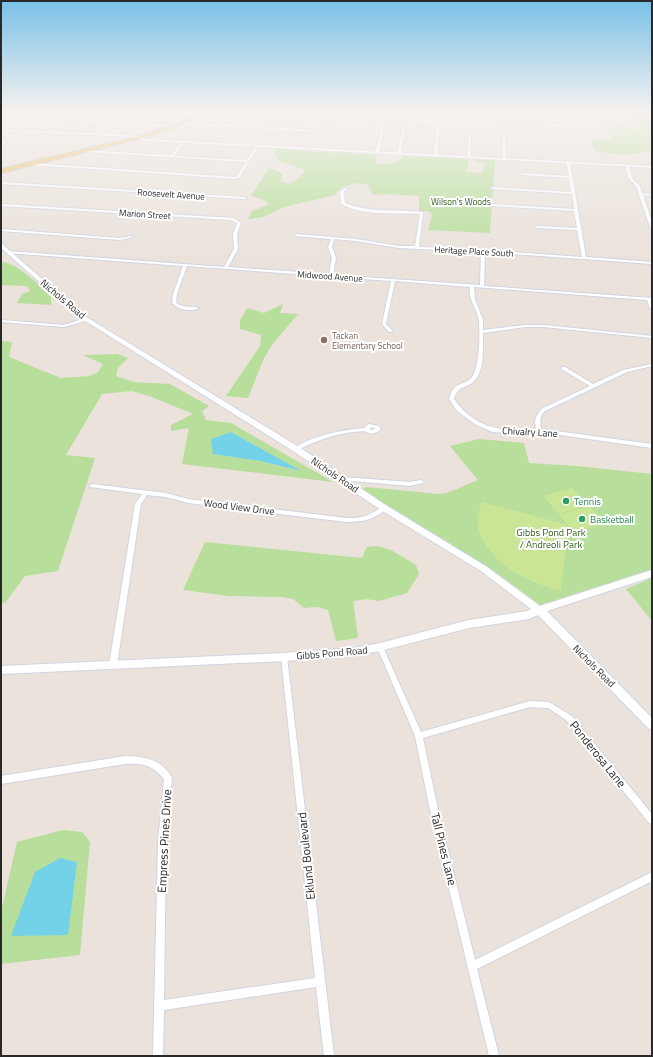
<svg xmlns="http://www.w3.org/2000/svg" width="653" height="1057" font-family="'Titillium Web',sans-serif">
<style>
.green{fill:#b7de9a;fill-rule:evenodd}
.pitch{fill:#cae596}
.water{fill:#73d2e7}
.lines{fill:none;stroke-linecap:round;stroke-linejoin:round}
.street-casing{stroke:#d0d5e1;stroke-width:2}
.secondary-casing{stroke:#d0d5e1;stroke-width:2}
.primary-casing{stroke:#c3c3c3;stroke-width:2}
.street{fill:#fff;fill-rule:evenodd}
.secondary{fill:#fff;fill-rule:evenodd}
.primary{fill:#e9bd62;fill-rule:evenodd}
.education-dot{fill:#8d6e63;stroke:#fff;stroke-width:1.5}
.leisure-dot{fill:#2e9e5b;stroke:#fff;stroke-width:1.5}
.labels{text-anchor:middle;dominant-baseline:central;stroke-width:4;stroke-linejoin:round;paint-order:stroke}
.far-street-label{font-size:9px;fill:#292929;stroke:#fff}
.far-park-label{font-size:9px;fill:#31611d;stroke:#fff}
.far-education-label{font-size:9px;fill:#785e54;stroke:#fff;text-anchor:start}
.street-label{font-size:10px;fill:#292929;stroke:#fff}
.leisure-label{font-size:10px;fill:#27864d;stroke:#fff;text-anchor:start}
.park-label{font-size:10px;fill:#31611d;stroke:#fff}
.near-street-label{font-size:12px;fill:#292929;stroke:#fff}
</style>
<rect width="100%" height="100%" fill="#eae2db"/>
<path class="green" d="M631 111H651L652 147 651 149C634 157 613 155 596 151L590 142 595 140H611V134L607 129C620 123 631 130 643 130L636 122Z
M274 149 376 155V164L396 163 403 156 469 159 467 172 482 173 485 163 474 162 476 159 495 160 490 233 428 230 432 215 428 211H419V196L386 194 373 195 368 185 356 183 342 187 335 195 284 207 263 217 248 219 252 211 269 204 262 199 251 196 269 168 278 171 283 175 280 181 289 184 298 179 306 170 278 161Z
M1 262C17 262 40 286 51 297V305L17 303 22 294 30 291 27 286 1 285C1 278 0 273 3 267H1Z
M283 304 280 313 298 314 272 345 264 358 248 398 226 396 260 346 261 335 240 329V321L247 308 264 313Z
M1 341 12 342 9 357 61 378 90 376 98 372 103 364 83 355 117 354 128 358 118 368 116 376 133 382 170 384 209 406 202 411 206 420 231 423 333 482 182 464 189 428 171 431V425L193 414 152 397 132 391 102 394 66 455 95 458 58 571 25 576 5 603H1ZM231 432 300 471 260 461 214 454Z
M479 439 524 443 529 463 576 466 652 474V573L539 610 484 569 360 491 366 487 439 494 447 493 478 480 450 446Z
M205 542 362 558 367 547 377 546 391 550 416 565 419 574 407 593 379 601 366 599 353 601 358 638 336 641 328 610 317 607 304 608 293 599 281 597 229 596 183 590Z
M652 578V621L626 589Z
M63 830 82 832 90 842 80 955 1 964V912L17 842Z"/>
<path class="pitch" d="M572 488 589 505 559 514 543 496Z
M482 502 565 524 570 528 566 548 561 591C531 583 504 572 486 545 476 531 475 518 482 502Z
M589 506 606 523 575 533 559 515Z"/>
<path class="water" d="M231 432 301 471 260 461 213 454 211 439Z
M60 858 77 862 68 935 11 936 35 872Z"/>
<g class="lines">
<defs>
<path id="street" d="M1 111H7L1 112Z
M307 111H309L306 118 338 120 343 111H345L340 120 360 121 381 118 383 111H385L383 118 483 123 492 122 494 111H496L494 123 493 124 483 125 440 123 437 156 435 157 433 156 438 123 383 120 382 122 384 127 379 152 377 153 375 152 382 127 380 122V120L360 123 204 113 205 112 303 118Z
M538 111H541L545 113 547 124 596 127 597 128 596 129 545 126 543 114Z
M599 111H601L602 117 607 120V122C601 121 599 116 599 111Z
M1 118H59L174 125 175 126 174 127 59 120H1Z
M181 122 315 130 316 131 315 132 180 124Z
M404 127 405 128 401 154 399 155 397 154 403 128Z
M470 131 471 132V157L469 158 467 157 469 132Z
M509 131 510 133 505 134 506 159 504 160 502 159 503 134Z
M1 140 6 141V142L1 146V144L3 142H1Z
M182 141 184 142 174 156 247 160 256 145 259 146 239 178 237 179 31 165 29 164 31 163 236 177 246 162 83 152 81 151 83 150 171 155Z
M568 161 570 162 586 257 652 262V264L485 252 484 286 652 298V309L650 308 647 300 474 287 475 299 483 320V330L525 325H544L652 336V338L544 327H525L483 333C483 347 485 371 474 381 465 390 459 384 454 399 476 429 501 432 536 429L535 421 536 417 541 409 590 386 561 369V367H565L593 384 623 370 652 364V366L627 372 545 411C539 416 540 422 541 429L652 444V448L539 432 520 434 493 432 476 425 457 411 449 399C450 395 451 391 454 388 462 381 471 384 475 371 479 361 481 327 478 316 475 306 468 298 470 287L395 281 386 324 393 331 391 332H389L382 324 391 281 187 266 177 294 176 303C186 309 191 305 199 308 190 312 179 310 172 303L173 294 183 266 8 253 6 252 8 251 224 267 234 249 233 234 237 223 231 220 1 206V204L233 218 241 223 237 234 238 249 228 267 329 274 332 258 328 247 331 239 295 236V234H296L356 239 399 246H415L420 214C396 213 362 216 341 204L340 191 346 188 348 189 344 191 345 203C370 213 397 209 423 212L419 247 454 248 582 257 577 230 537 228 535 227 537 226 577 228 574 211 492 206 490 205 492 204 574 209 572 194 493 189 491 188 493 187 571 192 569 178 522 175 520 174 522 173 569 176 566 162ZM334 239 356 241 399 248 481 252 480 285 333 275 336 258 332 247Z
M626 165 629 166 632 178 640 186 642 193 652 194V196L643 195 652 222V228L650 227 636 186 628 178Z
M1 182 245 197 247 198 245 199 1 184Z
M1 229 120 238 131 236 133 237 120 240 1 231Z
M86 318H88V320L64 327 1 322V320L64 325Z
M369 424 379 426 381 430 372 434 366 432 365 431C341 432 319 439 298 450L296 451 293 449C309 436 346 429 365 428L367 425ZM370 428H375V429L370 430Z
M342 477 410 482 421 480 424 482 423 483 410 486 340 480 339 479 340 478Z
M92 484 166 493 188 499 347 518C354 518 361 518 368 515 374 513 380 506 386 507L387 508C377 519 362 522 347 522L188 503 166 497 147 495 141 504 117 665 115 667 113 668 111 667 109 665 135 504 142 494 90 487 89 486 90 485Z
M380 644 382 645 383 647 421 732 530 701 549 702 572 716 652 814V824L649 823 566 720 548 708 530 707 423 738 437 805 475 960 652 872V881L477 969 499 1056H489L429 805 415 736 377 647 378 645Z
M284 654 286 655 287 657 334 1056H324L316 987 164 1010 163 1056H153L158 842 164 779C151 765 144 763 125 764L1 784V776L125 756C144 756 163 760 172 778L166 842 164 1000 315 978 281 657 282 655Z"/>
<path id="secondary" d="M1 129 132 135 146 139 652 166V168L146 141 132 137 1 131Z
M1 243 83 315 299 447 387 506 487 567 540 606 652 570V577L547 611 652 718V730L648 728 538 615 529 619 469 628 380 651 354 656 284 661 1 674V666L284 653 354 648 380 643 469 620 527 611 531 609 481 571 381 510 293 451 79 317 1 248Z"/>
<path id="primary" d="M207 111H213L171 129 139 139 1 173V169L135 137 167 127Z"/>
</defs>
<use href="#street" class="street-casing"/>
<use href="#secondary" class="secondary-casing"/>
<use href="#primary" class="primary-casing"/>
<use href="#street" class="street"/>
<use href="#secondary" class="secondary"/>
<use href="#primary" class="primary"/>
</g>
<linearGradient id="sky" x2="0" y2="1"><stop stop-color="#79c0e8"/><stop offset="0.43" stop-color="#f6f2ef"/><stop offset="1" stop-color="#f6f2ef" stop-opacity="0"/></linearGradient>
<rect width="653" height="259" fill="url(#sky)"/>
<circle class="education-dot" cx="324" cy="340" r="4"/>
<g class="leisure-dot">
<circle cx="566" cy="501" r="4"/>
<circle cx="582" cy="519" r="4"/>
</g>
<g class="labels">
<g class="far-street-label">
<text transform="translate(171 194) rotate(4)">Roosevelt Avenue</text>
<text transform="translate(145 214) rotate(4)">Marion Street</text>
<text transform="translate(474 251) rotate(3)">Heritage Place South</text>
<text transform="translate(330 276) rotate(4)">Midwood Avenue</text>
</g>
<g class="far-park-label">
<text x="461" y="201">Wilson's Woods</text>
</g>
<g class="far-education-label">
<text x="332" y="335">Tackan<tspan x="332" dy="10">Elementary School</tspan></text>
</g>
<g class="street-label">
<text transform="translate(63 299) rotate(40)">Nichols Road</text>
<text transform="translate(530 432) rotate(3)">Chivalry Lane</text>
<text transform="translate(335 475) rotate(34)">Nichols Road</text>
<text transform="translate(239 507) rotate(7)">Wood View Drive</text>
<text transform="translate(332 653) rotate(-5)">Gibbs Pond Road</text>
<text transform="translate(594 666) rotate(45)">Nichols Road</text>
</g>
<g class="leisure-label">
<text x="574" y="501">Tennis</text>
<text x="590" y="519">Basketball</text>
</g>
<g class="park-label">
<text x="551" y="532">Gibbs Pond Park<tspan x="551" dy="12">/ Andreoli Park</tspan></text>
</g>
<g class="near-street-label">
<text transform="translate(598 754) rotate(51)">Ponderosa Lane</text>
<text transform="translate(164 841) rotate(-87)">Empress Pines Drive</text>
<text transform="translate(444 849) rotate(76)">Tall Pines Lane</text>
<text transform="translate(306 856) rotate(-96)">Eklund Boulevard</text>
</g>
</g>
<rect width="653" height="1057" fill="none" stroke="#292929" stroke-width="4"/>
</svg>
